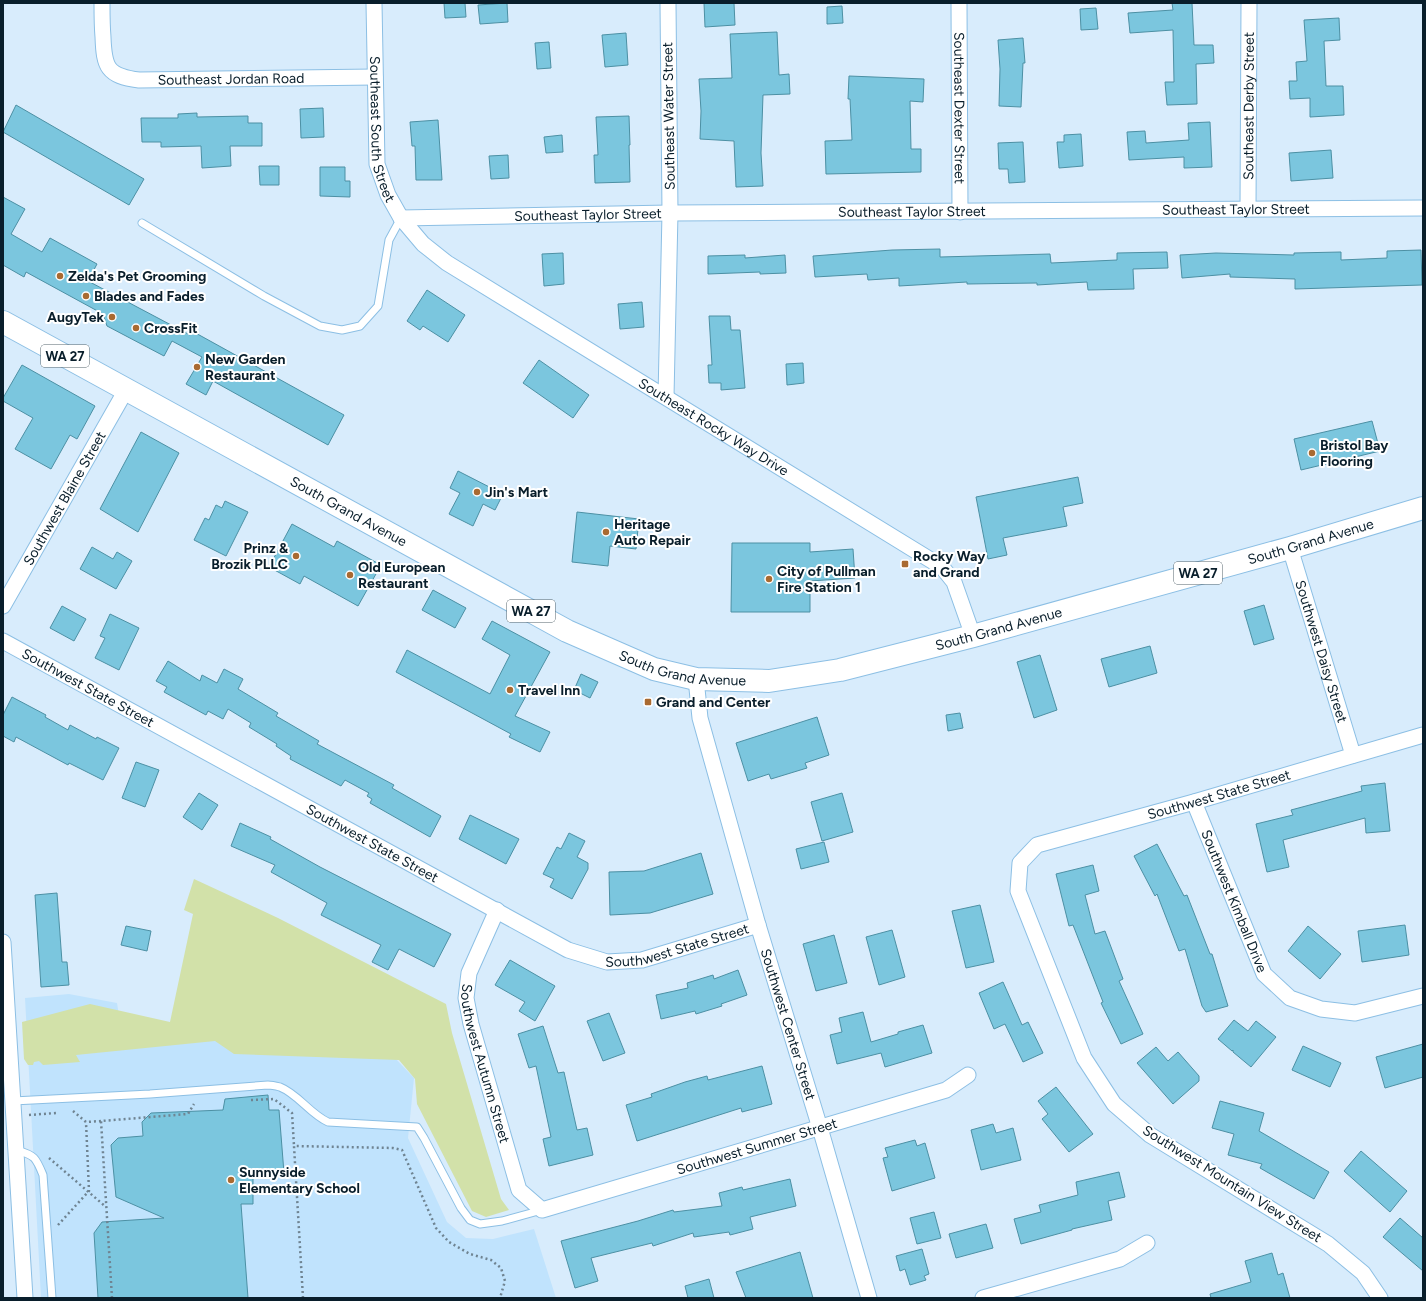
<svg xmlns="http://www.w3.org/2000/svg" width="1426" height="1301" font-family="Figtree,sans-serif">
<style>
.built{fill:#c0e3fd}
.grass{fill:#d2e1a9}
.building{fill:#7bc6de;stroke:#4c90a4}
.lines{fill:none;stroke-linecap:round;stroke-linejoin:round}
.service-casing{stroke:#8cbfe4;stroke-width:9}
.minor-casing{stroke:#8cbfe4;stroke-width:17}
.primary-casing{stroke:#8cbfe4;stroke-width:24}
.path{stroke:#6f8492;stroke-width:2.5;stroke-dasharray:2 3;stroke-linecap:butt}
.service{stroke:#fff;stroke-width:7}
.minor{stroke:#fff;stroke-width:15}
.primary{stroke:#fff;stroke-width:22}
.poi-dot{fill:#a96a31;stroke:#fff;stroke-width:1.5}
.labels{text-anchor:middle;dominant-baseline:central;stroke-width:4;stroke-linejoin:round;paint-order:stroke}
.shield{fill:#fff;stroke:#53626b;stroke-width:1}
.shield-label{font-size:13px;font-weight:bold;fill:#091e2b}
.street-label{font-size:14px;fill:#091e2b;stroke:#fff}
.poi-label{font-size:14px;font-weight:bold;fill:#091e2b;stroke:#fff;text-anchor:start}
</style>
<rect width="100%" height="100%" fill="#d8ecfc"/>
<path class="built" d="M69 994 117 1003 123 1041 213 1037 394 1057 414 1078 408 1138 447 1222 466 1238 493 1239 534 1229 556 1298H41L25 998Z"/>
<path class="grass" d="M194 879 278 918 446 1004 452 1033 501 1199 509 1210 486 1217 472 1211 417 1104 415 1079 399 1060 234 1054 215 1041 76 1055 80 1062 43 1065 39 1061 34 1062 33 1065H28L24 1059 22 1022 90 1004 170 1022 193 914 184 910Z"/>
<path class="building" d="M444 3H465L466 17 445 18Z
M507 3 508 22 480 24 478 5Z
M704 3H734L735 25 705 27Z
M1172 3H1192L1194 45H1213L1214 63 1196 64 1197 104 1167 105 1165 82H1174L1173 30 1130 33 1128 13 1173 10Z
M842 6 843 23 827 24V7Z
M1096 8 1098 29 1081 30 1080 9Z
M1339 18 1340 40 1324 41 1326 86H1343L1344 115 1310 117V98L1290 99 1289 81H1297L1296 62 1307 61 1304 20Z
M777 32 779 75 789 74 790 94 763 95 761 153 763 186 736 187 734 141 700 139 701 111 699 79 732 78 730 34Z
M626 33 628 65 605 67 602 35Z
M1023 38 1025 63H1023L1021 107 999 106 1000 69 998 40Z
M549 42 551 68 537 69 535 43Z
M849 76 924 79 923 102 910 101 911 149H921V172L826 174 825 141 852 140 850 99H848Z
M16 105 144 179 129 205 3 132Z
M323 108 324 137 301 138 300 109Z
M197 113V117L248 116V123H262V146H230L231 166 202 168 201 146 161 147V142H142L141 118H178V114Z
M629 116 630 145H629L630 182 595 183 594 155H598L596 117Z
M438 120 442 180H416L415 146H412L410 122Z
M1210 122 1212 167 1184 168V157L1129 160 1127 132 1145 131 1146 143 1189 140 1188 123Z
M1081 134 1083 166 1059 168 1057 142H1064V135Z
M562 135 563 152 546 153 544 137Z
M1023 142 1025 182 1009 183 1008 169H999L998 143Z
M1331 150 1333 178 1291 181 1289 153Z
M508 155 509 178 491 179 489 156Z
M259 166H279V185H260Z
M320 167H345V181H350V197L320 196Z
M3 197 25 209 11 234 42 252 50 238 97 264 88 281 190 335 192 331 344 415 328 445 213 381 206 395 186 384 202 357 172 341 164 356 107 326 103 314 26 272 24 277 3 265Z
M940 249V257L1050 254 1051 263 1117 260V253L1167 252 1168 268 1133 269 1134 289 1088 290 1087 282 1037 285V283L967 284V282L899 286V278L868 280 867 274 815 277 813 256 892 250Z
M1421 250 1422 285 1295 289V279L1230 277V274L1182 278 1180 255 1216 253 1294 255V253L1341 252V260L1387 258V251Z
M563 253 564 284 544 286 542 254Z
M745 255V258L785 255 786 273 760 274V272L708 274V256Z
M427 290 465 315 448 342 423 326 420 330 407 321Z
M642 302 644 327 620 329 618 304Z
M709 316H730L731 330H740L745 388 721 390V383H709L708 365H712Z
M539 360 589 395 573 418 523 383Z
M803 363 804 383 787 385 786 364Z
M22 365 95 406 77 439 70 435 51 469 15 449 33 418 3 401V398Z
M1372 421 1380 451 1301 470 1294 439Z
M141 432 179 453 138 532 100 509Z
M458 471 503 494 495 510 483 504 473 526 449 514 460 493 450 488Z
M1078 477 1083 503 1063 507 1067 526 1003 538 1007 555 988 559 976 497Z
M225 501 248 512 226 556 194 540 205 518 209 520 216 505 222 508Z
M577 512 639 519 636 549 610 546 608 566 572 562Z
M292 524 334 547 337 541 381 565 358 606 304 576 300 584 269 567Z
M732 543H810V552L853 549 855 578 810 581V612H731Z
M92 547 113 559 117 552 132 561 116 589 80 569Z
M433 590 466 608 455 628 422 610Z
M1264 605 1274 639 1254 645 1244 611Z
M62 606 86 619 74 641 50 628Z
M110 614 139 628 119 670 95 658 105 638 100 636Z
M492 621 550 652 515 716 550 732 540 752 509 737 511 734 396 672 407 650 490 694 510 655 482 639Z
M1150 646 1157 673 1109 687 1101 659Z
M1040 655 1057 710 1034 718 1017 662Z
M168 661 200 681 202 675 217 683 224 669 243 679 238 689 278 713 276 716 319 741 317 744 394 785 392 788 441 816 430 837 370 803 372 799 367 796 369 793 345 780 341 786 290 759 291 756 276 746 277 744 249 727 251 723 228 709 223 719 208 711 206 715 164 692 167 687 156 681Z
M581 674 598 682 590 698 574 690Z
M12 697 46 715 45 717 68 730 70 725 96 739 97 737 119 748 103 780 69 763 68 765 16 737 14 742 3 736V715Z
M960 713 963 728 948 731 946 715Z
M817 717 829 755 805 763 807 768 771 779 769 774 748 781 736 743Z
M136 762 159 770 145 807 122 798Z
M1385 783 1390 831 1366 833 1365 818 1283 840 1289 867 1267 872 1256 824 1293 815 1291 810 1362 791 1361 786Z
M199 793 218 805 202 830 183 817Z
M842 793 853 832 822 841 811 802Z
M470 815 519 839 506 864 459 839Z
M240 823 271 837 270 839 320 867 451 934 434 967 399 949 388 970 372 962 381 945 321 915 327 903 271 872 275 865 231 846Z
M569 833 585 841 577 857 588 863V869L572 899 550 887 554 879 543 874 557 847 561 849Z
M824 842 829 862 801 869 796 849Z
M1157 844 1184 896 1187 895 1210 954H1212L1228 1006 1206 1012 1202 1006 1185 949 1179 951 1157 894 1155 896 1134 856Z
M701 853 713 894 650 913 610 915 609 872 644 871Z
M1093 865 1099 891 1085 895 1095 934 1105 931 1123 979 1119 981 1143 1034 1121 1044 1101 1003 1103 1002 1073 925 1069 926 1056 874Z
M57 893 62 962H67L69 985 41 987 35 895Z
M980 905 994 962 966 968 952 911Z
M1405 925 1409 955 1362 962 1358 931Z
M126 926 151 931 147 951 121 945Z
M1308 926 1341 954 1320 979 1288 951Z
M892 930 905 977 879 985 866 937Z
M834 935 847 983 816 991 803 944Z
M510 960 555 986 535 1021 519 1011 525 1002 495 985Z
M738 970 747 995 721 1004 722 1006 696 1014 695 1011 661 1019 656 995 688 988 687 983 713 975 714 979Z
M1003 982 1022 1025 1028 1022 1043 1053 1023 1062 1005 1024 994 1029 979 993Z
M863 1012 871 1042 898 1034V1032L923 1025 932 1053 885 1067 881 1053 837 1064 830 1035 842 1032 839 1018Z
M609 1013 625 1053 603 1061 587 1021Z
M1234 1020 1248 1031 1256 1021 1276 1037 1251 1067 1233 1052V1050L1232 1051 1218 1039Z
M543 1026 558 1073 564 1072 577 1130 587 1128 593 1155 549 1166 543 1139 551 1137 536 1066 529 1068 518 1034Z
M1423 1044V1077L1385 1088 1376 1057Z
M1303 1046 1341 1063 1330 1087 1292 1070Z
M1156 1047 1168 1061 1178 1052 1199 1076V1081L1173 1104 1137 1063Z
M762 1066 772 1104 742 1112 741 1108 637 1141 626 1105 652 1097 651 1094 685 1082 707 1076 708 1080Z
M1056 1087 1093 1134 1069 1152 1042 1119 1048 1114 1038 1101Z
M268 1095 269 1110H279L284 1173 253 1174V1204H241L248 1298H98L94 1233 102 1222 164 1218 116 1197 111 1145 118 1138 143 1136 142 1122 151 1113 223 1110 225 1099Z
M1220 1101 1264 1113 1259 1131 1329 1172 1314 1199 1260 1168 1262 1164 1228 1155 1234 1134 1212 1128Z
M993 1124 996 1133 1013 1128 1021 1160 981 1170 971 1130Z
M915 1140 917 1146 925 1143 935 1178 892 1191 883 1158 888 1157 885 1148Z
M1361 1151 1407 1191 1390 1212 1344 1171Z
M1119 1172 1125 1197 1108 1201 1112 1220 1072 1229V1230L1021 1244 1014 1219 1041 1212 1039 1205 1078 1195 1076 1182Z
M790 1179 796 1206 750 1217 753 1229 730 1235 729 1232 694 1237 693 1233 653 1246 652 1243 591 1258 598 1281 575 1288 561 1241 638 1221 673 1210 674 1212 722 1206 719 1193 742 1187 743 1190Z
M934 1212 941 1238 917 1244 910 1218Z
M1400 1218 1423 1238V1271L1383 1237Z
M986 1224 993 1248 956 1258 949 1234Z
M922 1249 929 1274 924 1276 926 1280 910 1285 905 1269 900 1271 896 1256Z
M800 1252 813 1298H746L736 1272Z
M1272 1253 1278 1275 1283 1273 1290 1298H1211L1210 1294 1251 1282 1245 1261Z
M709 1279 714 1298H688L685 1286Z"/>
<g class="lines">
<defs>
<path id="service" d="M142 223 264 296 320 326 342 330 360 326 378 306 389 240 401 218
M13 1101 150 1094 268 1085C272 1085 276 1086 280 1087 298 1094 310 1114 328 1122L417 1127 424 1138 461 1208 470 1220 480 1224 502 1221 542 1210
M16 1150C35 1155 36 1158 43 1175L52 1298"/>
<g id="minor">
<path id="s1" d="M102 3C102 14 102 26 103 37 104 67 107 76 139 80L375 77"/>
<path id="s2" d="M374 3 377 164 388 195 401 218 423 244 447 263 942 567 954 582 973 636"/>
<path id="s3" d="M959 3 960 212"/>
<path id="s4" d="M1248 209 1249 3"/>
<path id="s5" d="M401 218 670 213 1423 208"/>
<path d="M666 397 670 213 668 3"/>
<path id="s6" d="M1290 548 1353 755"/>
<path id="s7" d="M3 606 126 390"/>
<path id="s8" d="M3 641 568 950 607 962 642 960 758 925"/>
<path id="s9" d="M696 679 700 718 758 925 820 1128 869 1298"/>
<path id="s10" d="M1194 802 1264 974 1290 998 1321 1009 1355 1013 1423 996"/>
<path id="s11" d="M497 910 469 973 466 998 471 1024 519 1190 542 1210 946 1090 968 1075"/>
<path d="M3 942 25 1298"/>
<path d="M983 1298 1120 1259 1147 1243"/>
<path id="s12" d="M1380 1298 1363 1273 1328 1244 1150 1135 1114 1104 1084 1058 1018 891 1020 863 1037 845 1194 802 1423 735"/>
</g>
<g id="primary">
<path id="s13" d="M3 322 567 631 654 669 696 679 769 681 840 670 973 636 1290 548 1423 508"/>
</g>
</defs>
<use href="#service" class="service-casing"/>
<use href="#minor" class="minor-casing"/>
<use href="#primary" class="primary-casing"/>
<path class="path" d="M251 1100 274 1099 292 1113 294 1146
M73 1111 86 1122 101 1121
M29 1115 56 1113
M49 1158 106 1207
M58 1225 89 1191 86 1122
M112 1298 101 1121 188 1114 194 1104
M303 1298 294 1146 393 1148 402 1150 436 1228 449 1242 470 1254 491 1260 501 1268 505 1281 500 1298"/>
<use href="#service" class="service"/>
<use href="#minor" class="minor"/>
<use href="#primary" class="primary"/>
</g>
<g class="poi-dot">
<circle cx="60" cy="276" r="4"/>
<circle cx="86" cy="296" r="4"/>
<circle cx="112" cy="317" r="4"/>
<circle cx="136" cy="328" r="4"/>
<circle cx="197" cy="367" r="4"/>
<circle cx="1312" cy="453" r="4"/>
<circle cx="477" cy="492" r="4"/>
<circle cx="606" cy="532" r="4"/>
<circle cx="296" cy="556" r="4"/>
<rect x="901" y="560" width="8" height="8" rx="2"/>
<circle cx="350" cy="575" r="4"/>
<circle cx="769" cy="579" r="4"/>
<circle cx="510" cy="690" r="4"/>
<rect x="644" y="698" width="8" height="8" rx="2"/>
<circle cx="231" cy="1180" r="4"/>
</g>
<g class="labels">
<g class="shield">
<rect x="41" y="345" width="48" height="22" rx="3"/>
<rect x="1174" y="562" width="48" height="22" rx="3"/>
<rect x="507" y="600" width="48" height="22" rx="3"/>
</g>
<g class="shield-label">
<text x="65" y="356">WA 27</text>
<text x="1198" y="573">WA 27</text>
<text x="531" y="611">WA 27</text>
</g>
<g class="street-label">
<text stroke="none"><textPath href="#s1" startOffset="191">Southeast Jordan Road</textPath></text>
<text stroke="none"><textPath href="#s4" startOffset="103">Southeast Derby Street</textPath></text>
<text stroke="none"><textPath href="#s3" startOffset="105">Southeast Dexter Street</textPath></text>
<text transform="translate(669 116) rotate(-91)">Southeast Water Street</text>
<text stroke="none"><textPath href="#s2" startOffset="127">Southeast South Street</textPath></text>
<text stroke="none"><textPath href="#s5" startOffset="835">Southeast Taylor Street</textPath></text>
<text stroke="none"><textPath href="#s5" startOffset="511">Southeast Taylor Street</textPath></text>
<text stroke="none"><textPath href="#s5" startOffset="187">Southeast Taylor Street</textPath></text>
<text stroke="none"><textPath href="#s2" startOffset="598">Southeast Rocky Way Drive</textPath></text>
<text stroke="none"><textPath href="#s7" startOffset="124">Southwest Blaine Street</textPath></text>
<text stroke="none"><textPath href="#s13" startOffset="394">South Grand Avenue</textPath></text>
<text stroke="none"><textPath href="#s13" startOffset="1414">South Grand Avenue</textPath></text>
<text stroke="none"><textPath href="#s13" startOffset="1090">South Grand Avenue</textPath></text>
<text stroke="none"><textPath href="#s6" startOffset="108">Southwest Daisy Street</textPath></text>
<text stroke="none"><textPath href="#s13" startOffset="766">South Grand Avenue</textPath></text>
<text stroke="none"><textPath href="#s8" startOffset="97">Southwest State Street</textPath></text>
<text stroke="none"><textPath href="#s12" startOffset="808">Southwest State Street</textPath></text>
<text stroke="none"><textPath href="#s8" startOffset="421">Southwest State Street</textPath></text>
<text stroke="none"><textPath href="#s10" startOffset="107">Southwest Kimball Drive</textPath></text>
<text stroke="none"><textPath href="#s8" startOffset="757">Southwest State Street</textPath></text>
<text stroke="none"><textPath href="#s9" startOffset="358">Southwest Center Street</textPath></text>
<text stroke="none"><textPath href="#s11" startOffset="162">Southwest Autumn Street</textPath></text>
<text stroke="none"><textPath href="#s11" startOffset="548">Southwest Summer Street</textPath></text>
<text transform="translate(1232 1184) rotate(32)">Southwest Mountain View Street</text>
</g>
<g class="poi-label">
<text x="68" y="276">Zelda's Pet Grooming</text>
<text x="94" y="296">Blades and Fades</text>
<text x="104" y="317" text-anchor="end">AugyTek</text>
<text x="144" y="328">CrossFit</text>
<text x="205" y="359">New Garden<tspan x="205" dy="16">Restaurant</tspan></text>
<text x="1320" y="445">Bristol Bay<tspan x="1320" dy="16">Flooring</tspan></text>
<text x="485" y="492">Jin's Mart</text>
<text x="614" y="524">Heritage<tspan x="614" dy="16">Auto Repair</tspan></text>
<text x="288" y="548" text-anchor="end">Prinz &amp;<tspan x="288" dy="16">Brozik PLLC</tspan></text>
<text x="913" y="556">Rocky Way<tspan x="913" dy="16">and Grand</tspan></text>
<text x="358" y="567">Old European<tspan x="358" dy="16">Restaurant</tspan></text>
<text x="777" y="571">City of Pullman<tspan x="777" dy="16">Fire Station 1</tspan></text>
<text x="518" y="690">Travel Inn</text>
<text x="656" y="702">Grand and Center</text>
<text x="239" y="1172">Sunnyside<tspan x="239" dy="16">Elementary School</tspan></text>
</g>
</g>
<rect width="1426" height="1301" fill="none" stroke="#091e2b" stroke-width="8"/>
</svg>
